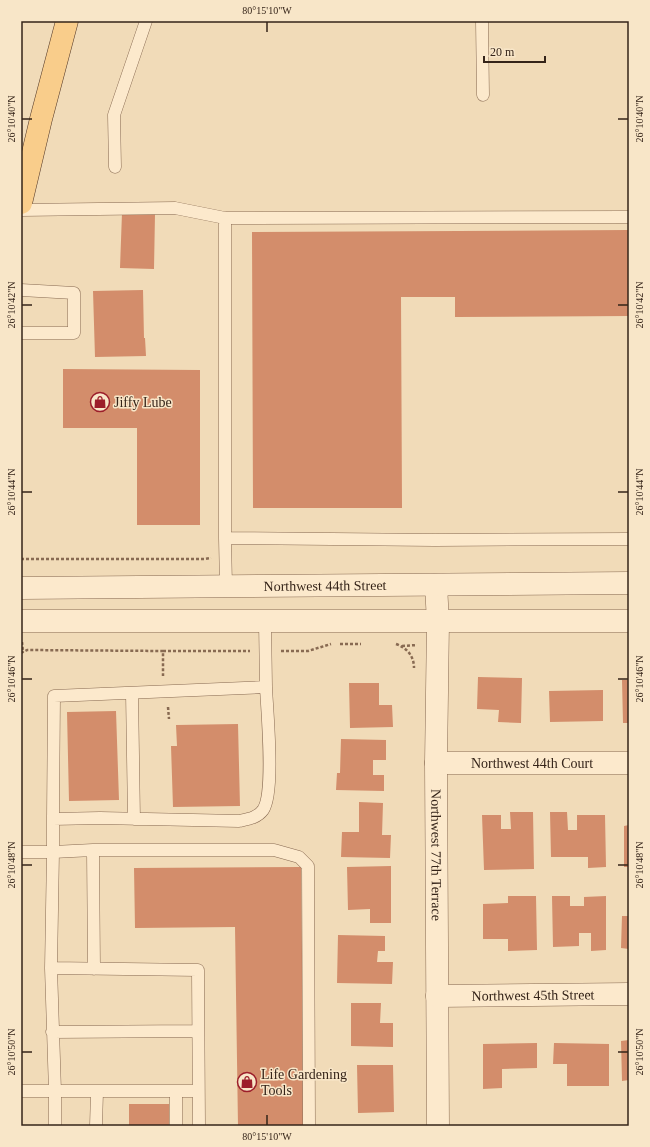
<svg xmlns="http://www.w3.org/2000/svg" width="650" height="1147" font-family="'Times New Roman',serif">
<style>
.building{fill:#d38d6b}
.lines{fill:none;stroke-linecap:round;stroke-linejoin:round}
.service-casing{stroke:#886a52;stroke-width:13}
.minor-casing{stroke:#886a52;stroke-width:23}
.tertiary-casing{stroke:#886a52;stroke-width:23}
.primary-casing{stroke:#553928;stroke-width:23}
.path{stroke:#886a52;stroke-width:2.5;stroke-dasharray:3 2;stroke-linecap:butt}
.service{stroke:#fce9cc;stroke-width:12}
.minor{stroke:#fce9cc;stroke-width:22}
.tertiary{stroke:#fce9cc;stroke-width:22}
.primary{stroke:#f9cd8b;stroke-width:22}
.ticks{fill:none;stroke:#352419;stroke-width:1.5}
.labels{text-anchor:middle;dominant-baseline:central;stroke-width:3;stroke-linejoin:round;paint-order:stroke}
.poi-label{font-size:14px;fill:#352419;stroke:#f8e6c8;text-anchor:start}
.street-label{font-size:14px;fill:#352419;stroke:#f8e6c8}
.neatline{fill:none;stroke:#352419;stroke-width:1.5}
.ticks-label{font-size:10px;text-anchor:middle;fill:#352419}
</style>
<rect width="100%" height="100%" fill="#f1dbb8"/>
<path class="building" d="M122 213 155 214 154 269 120 268Z
M629 230V316L455 317V297H401L402 508H253L252 232Z
M143 290 144 338H145L146 356 95 357 93 291Z
M63 369 200 370V525H137V428H63Z
M478 677 522 678 521 723 498 722 499 710 477 709Z
M622 680H629V723H623Z
M349 683H379V705H392L393 727 350 728Z
M603 690V721L550 722 549 691Z
M116 711 119 800 69 801 67 712Z
M238 724 240 806 173 807 171 746H177L176 725Z
M341 739 386 740V760H373V775H384V791L336 790 337 773H340Z
M359 802 383 803 382 835H391L390 858 341 857 342 832H359Z
M510 812H533L534 869 484 870 482 815H501V829H511Z
M550 812H567L568 830H577V815H605L606 867 588 868V857H551Z
M629 825V867H624V826Z
M391 866V923H370V909L348 910 347 867Z
M301 867 304 1126H238L235 927 135 928 134 868Z
M508 896H536L537 950 508 951V939H483V904L508 903Z
M552 896H570V906H584V897L606 896V950L591 951V933H579V946L553 947Z
M622 916H629V949L621 948Z
M338 935 385 936V951H378L377 962H393L392 984 337 983Z
M351 1003H381L380 1023H393V1047L351 1046Z
M629 1040V1080L622 1081 621 1041Z
M537 1043V1068L502 1069V1088L483 1089V1044Z
M554 1043 609 1044V1086H567V1064H553Z
M357 1065H393L394 1112 358 1113Z
M129 1104H169V1126H129Z"/>
<g class="lines">
<defs>
<path id="service" d="M482 21 483 95
M115 167 114 115 146 21
M21 210 175 208 225 218 629 217
M225 218V538L435 540 629 539
M21 290 74 293V333H21
M225 538 226 586
M132 693 134 819
M53 819 54 696 266 687 265 622
M21 852H53V819L100 818 239 821C248 819 257 818 263 810 275 793 267 711 266 687
M51 968 53 852 93 850
M94 969 93 850H274L299 857 308 866 309 1126
M52 1032 198 1031
M21 1091H55V1126
M176 1091V1126
M198 1091H55L51 968 198 970 199 1126
M96 1126 97 1092"/>
<g id="minor">
<path id="s1" d="M436 585 438 622 436 763 438 1126"/>
<path id="s2" d="M436 763H629"/>
<path id="s3" d="M437 996 629 994"/>
</g>
<g id="tertiary">
<path id="s4" d="M21 588 629 583"/>
<path d="M21 621H629"/>
</g>
<path id="primary" d="M21 203 41 119 67 21"/>
</defs>
<use href="#service" class="service-casing"/>
<use href="#minor" class="minor-casing"/>
<use href="#tertiary" class="tertiary-casing"/>
<use href="#primary" class="primary-casing"/>
<path class="path" d="M21 559H204L211 558
M22 642 23 652
M340 644H361
M396 644C407 648 414 656 414 668
M402 646 417 645
M163 651H250
M281 651H308L331 644
M21 653 27 650 163 651V676
M168 707 169 719"/>
<use href="#service" class="service"/>
<use href="#minor" class="minor"/>
<use href="#tertiary" class="tertiary"/>
<use href="#primary" class="primary"/>
</g>
<path class="ticks" d="M267 22V32M22 119H32M618 119H628M22 305H32M618 305H628M22 492H32M618 492H628M22 679H32M618 679H628M22 865H32M618 865H628M22 1052H32M618 1052H628M267 1115V1125"/>
<defs>
<symbol id="shop-ring" viewBox="-11 -11 22 22"><circle r="9.5" fill="#f8e6c8" stroke="#9c1e2a" stroke-width="1.5"/><path d="M-5-2.5h2.3a2.7 3.5 0 0 1 5.4 0H5L5.5 6h-11ZM-1.5-2.5h3a1.5 2.3 0 0 0-3 0Z" fill="#9c1e2a"/></symbol>
</defs>
<g fill-rule="evenodd">
<use href="#shop-ring" x="89" y="391" width="22" height="22"/>
<use href="#shop-ring" x="236" y="1071" width="22" height="22"/>
</g>
<g class="labels">
<g class="poi-label">
<text x="114" y="402">Jiffy Lube</text>
<text x="261" y="1074">Life Gardening<tspan x="261" dy="16">Tools</tspan></text>
</g>
<g class="street-label">
<text stroke="none"><textPath href="#s4" startOffset="304">Northwest 44th Street</textPath></text>
<text stroke="none"><textPath href="#s2" startOffset="96">Northwest 44th Court</textPath></text>
<text stroke="none"><textPath href="#s1" startOffset="270">Northwest 77th Terrace</textPath></text>
<text stroke="none"><textPath href="#s3" startOffset="96">Northwest 45th Street</textPath></text>
</g>
</g>
<rect width="650" height="1147" fill="none" stroke="#f8e6c8" stroke-width="44"/>
<path d="M484 56v6h61v-6" fill="none" stroke="#352419" stroke-width="2"/>
<text x="490" y="56" font-size="12" fill="#352419" stroke="#f8e6c8" stroke-width="3" paint-order="stroke">20 m</text>
<rect x="22" y="22" width="606" height="1103" class="neatline"/>
<g class="ticks-label">
<text x="267" y="14">80°15'10"W</text>
<text transform="translate(639 119) rotate(-90)" y="4">26°10'40"N</text>
<text transform="translate(11 119) rotate(-90)" y="4">26°10'40"N</text>
<text transform="translate(639 305) rotate(-90)" y="4">26°10'42"N</text>
<text transform="translate(11 305) rotate(-90)" y="4">26°10'42"N</text>
<text transform="translate(639 492) rotate(-90)" y="4">26°10'44"N</text>
<text transform="translate(11 492) rotate(-90)" y="4">26°10'44"N</text>
<text transform="translate(11 679) rotate(-90)" y="4">26°10'46"N</text>
<text transform="translate(639 679) rotate(-90)" y="4">26°10'46"N</text>
<text transform="translate(11 865) rotate(-90)" y="4">26°10'48"N</text>
<text transform="translate(639 865) rotate(-90)" y="4">26°10'48"N</text>
<text transform="translate(639 1052) rotate(-90)" y="4">26°10'50"N</text>
<text transform="translate(11 1052) rotate(-90)" y="4">26°10'50"N</text>
<text x="267" y="1140">80°15'10"W</text>
</g>
</svg>
